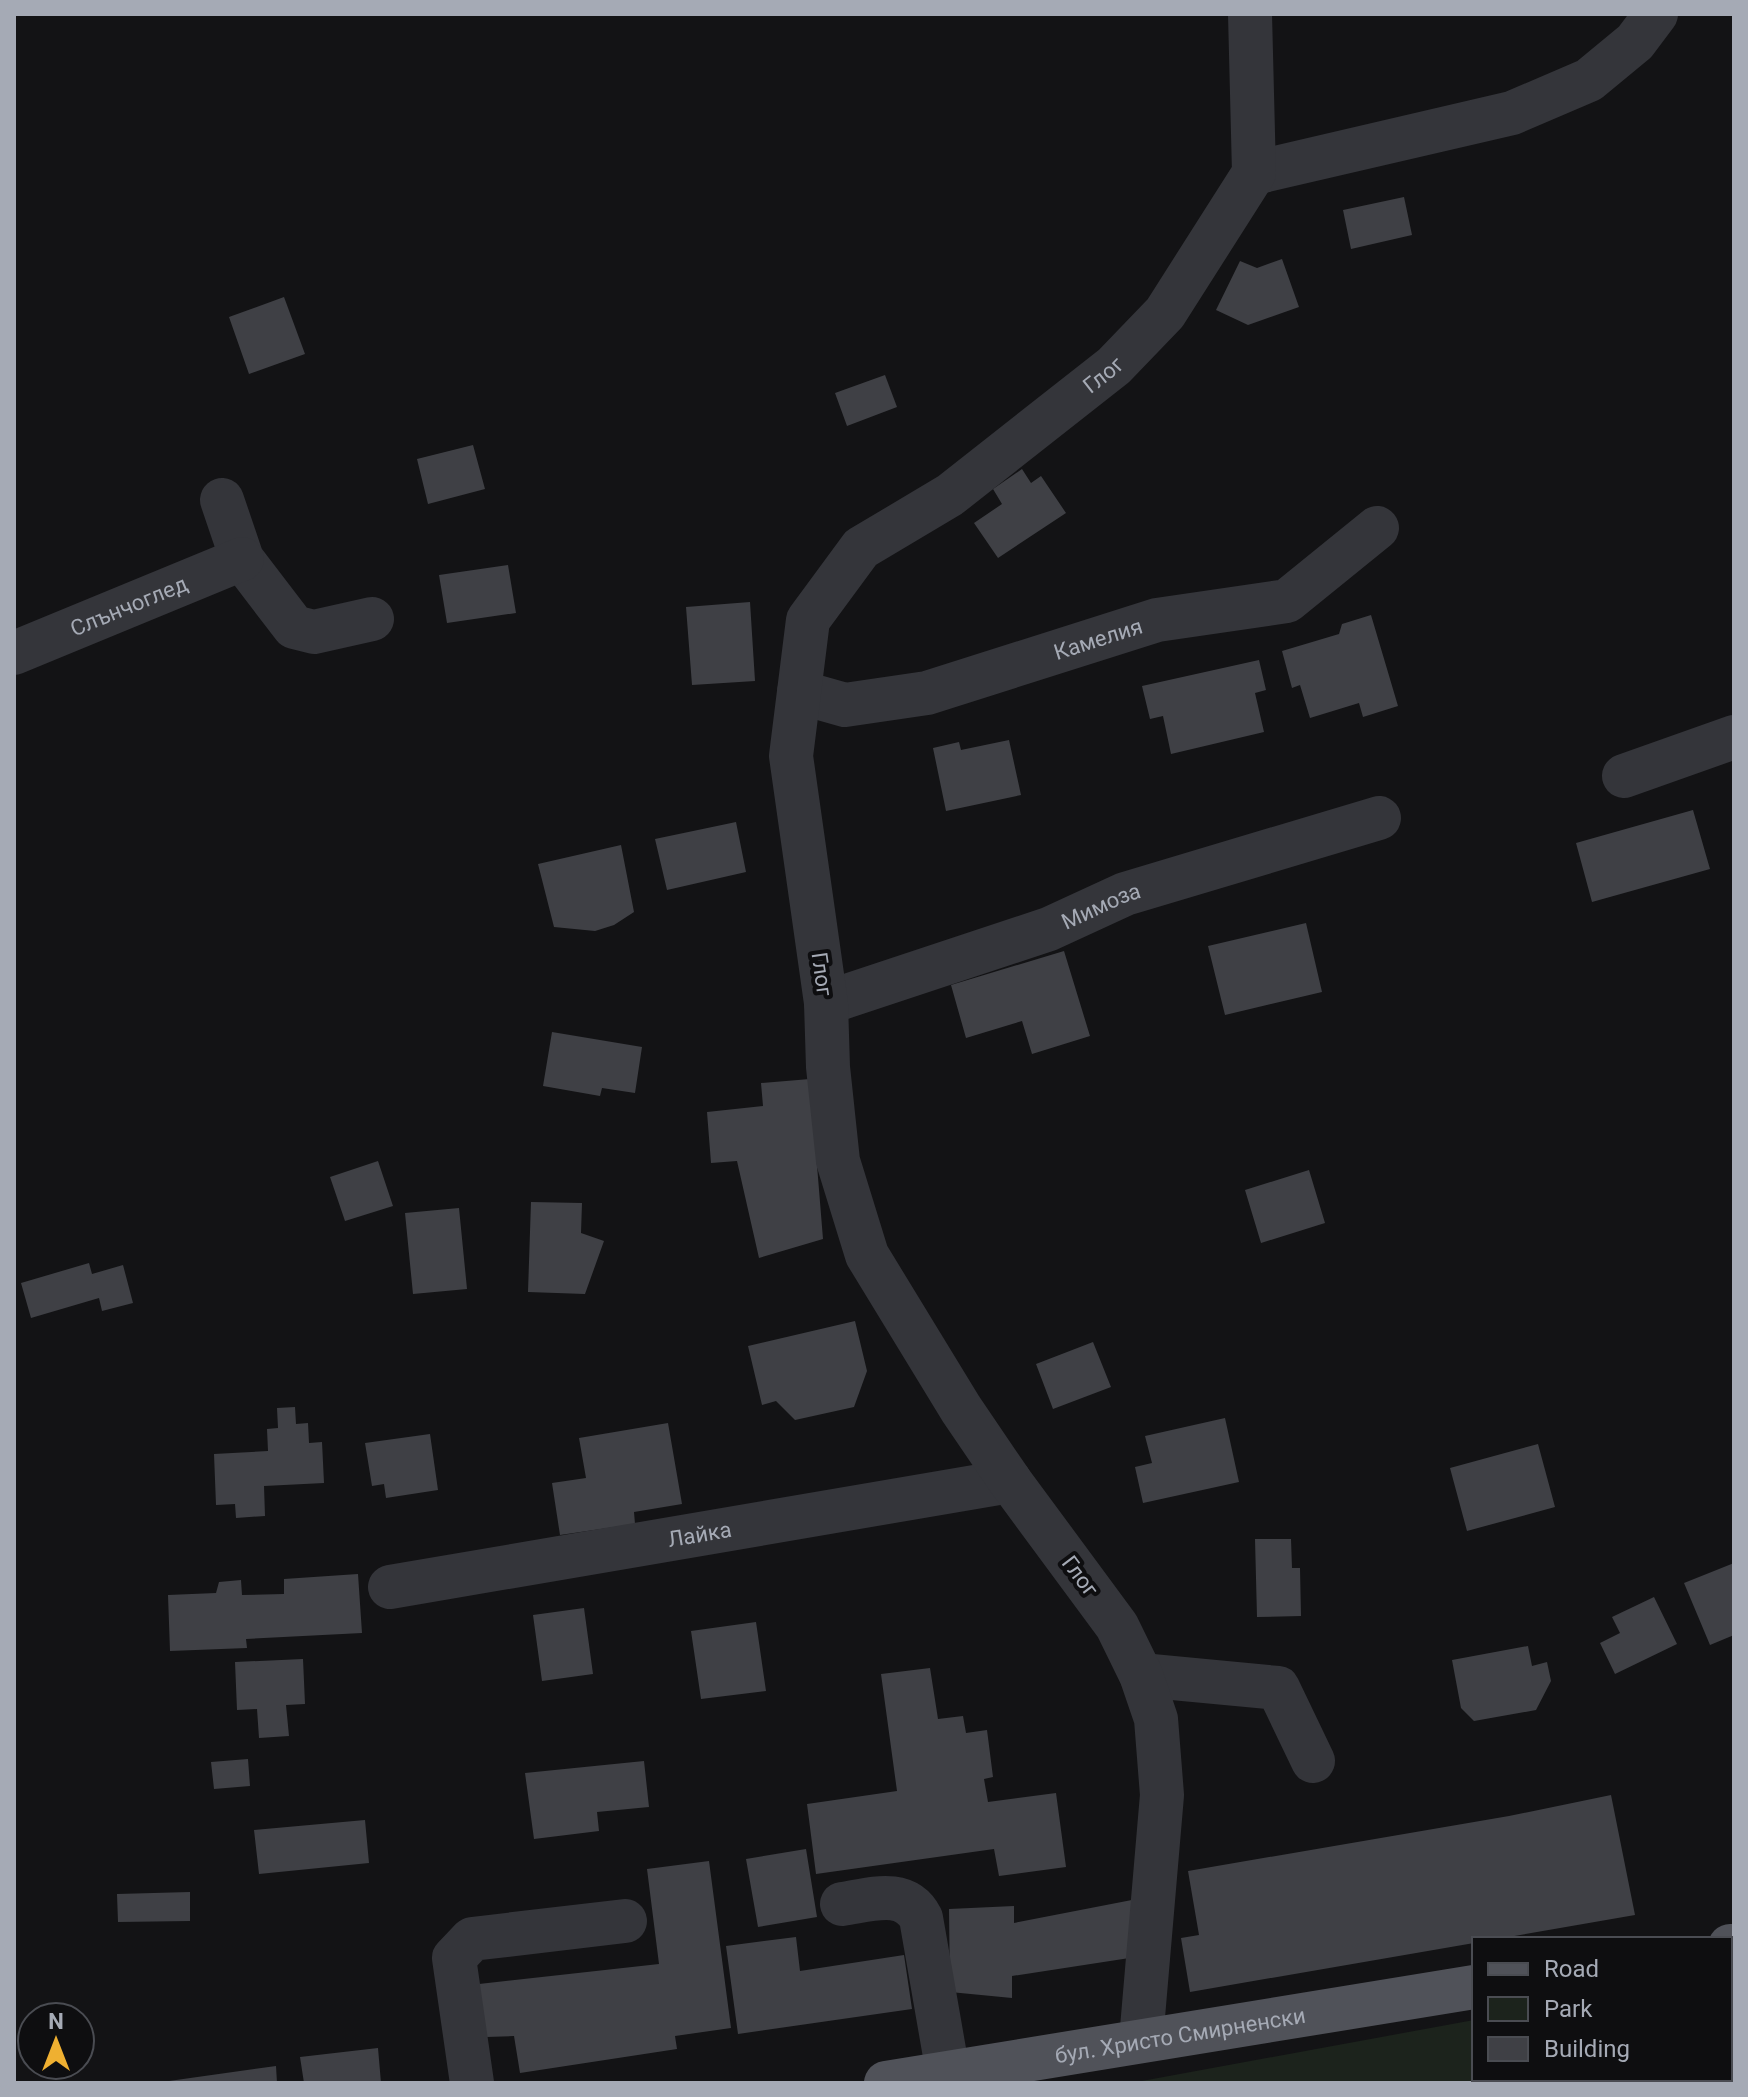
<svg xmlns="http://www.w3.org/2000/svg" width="1748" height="2097" font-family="Roboto,sans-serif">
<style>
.green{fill:#1c231c}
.building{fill:#3f4045}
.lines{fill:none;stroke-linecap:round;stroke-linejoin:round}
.minor{stroke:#34353a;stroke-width:44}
.major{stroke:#505259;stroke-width:44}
.labels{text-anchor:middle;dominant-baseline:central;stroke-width:8;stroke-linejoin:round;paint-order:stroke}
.street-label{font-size:22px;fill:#a5aab5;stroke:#0e0e10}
</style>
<rect width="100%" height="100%" fill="#131315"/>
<path class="green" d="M1734 1973V2083H1131L1474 2020V2079H1730V1974Z"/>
<path class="building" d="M1404 197 1412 235 1351 249 1343 210Z
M1282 259 1299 307 1248 325 1216 310 1240 261 1257 268Z
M284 297 305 354 249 374 229 317Z
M885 375 897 407 847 426 835 393Z
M473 445 485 489 428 504 417 459Z
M1022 469 1031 483 1041 476 1066 513 998 558 974 523 1002 504 993 489Z
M508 565 516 613 447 623 439 575Z
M750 602 755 681 692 685 686 607Z
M1371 615 1398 706 1363 717 1359 703 1310 718 1300 685 1292 688 1282 651 1339 634 1342 624Z
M1259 660 1266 690 1255 693 1264 732 1171 754 1163 716 1150 719 1142 686Z
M1009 740 1021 795 946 811 933 748 959 742 961 750Z
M1693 810 1710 869 1592 902 1576 843Z
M736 822 746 872 667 890 655 839Z
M621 845 634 912 614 925 595 931 554 927 538 864Z
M1306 923 1322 992 1225 1015 1208 946Z
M1064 951 1090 1036 1032 1054 1022 1021 966 1038 951 985Z
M552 1032 642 1047 635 1093 602 1088 600 1096 543 1086Z
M810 1079 823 1239 759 1258 737 1161 711 1163 707 1112 763 1106 761 1083Z
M378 1161 393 1206 345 1221 330 1177Z
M1309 1170 1325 1223 1261 1243 1245 1190Z
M531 1202 582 1203 581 1233 604 1241 585 1294 528 1292Z
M459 1208 467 1289 413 1294 405 1213Z
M89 1263 92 1274 123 1265 133 1303 102 1311 99 1298 31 1318 21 1283Z
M855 1321 867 1371 854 1407 795 1420 776 1401 762 1405 748 1346Z
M1093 1342 1111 1387 1053 1409 1036 1364Z
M295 1407 296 1424 308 1423 309 1443 322 1442 324 1483 264 1486 265 1516 236 1518 235 1504 216 1505 214 1454 268 1451 267 1429 278 1428 277 1408Z
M1225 1418 1239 1482 1143 1503 1135 1467 1152 1463 1145 1436Z
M668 1423 682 1504 634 1512 635 1524 560 1535 552 1483 586 1478 579 1438Z
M430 1434 438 1490 386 1498 384 1484 372 1486 365 1443Z
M1538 1444 1555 1507 1467 1531 1450 1468Z
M1255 1539H1291L1292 1568H1300L1301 1616 1257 1617Z
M1734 1563V1635L1710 1645 1684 1583Z
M358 1574 362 1633 246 1639 247 1648 170 1651 168 1595 216 1593 219 1582 241 1580 242 1595 284 1594V1579Z
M1654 1597 1677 1644 1615 1674 1600 1643 1620 1633 1612 1617Z
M584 1608 593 1674 542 1681 533 1615Z
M756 1622 766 1691 701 1699 691 1631Z
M1528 1646 1532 1666 1547 1662 1551 1681 1536 1710 1474 1721 1461 1708 1452 1660Z
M303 1659 305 1704 286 1705 289 1736 259 1738 257 1709 237 1710 235 1662Z
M930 1668 938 1719 963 1716 966 1733 987 1730 993 1777 984 1779 988 1802 1056 1793 1066 1867 999 1876 994 1849 816 1874 807 1804 897 1791 881 1674Z
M248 1759 250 1786 214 1789 211 1762Z
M644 1761 649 1807 597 1812 599 1831 534 1839 525 1773Z
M1611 1795 1635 1915 1497 1939H1474V1943L1190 1992 1181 1938 1199 1935 1188 1871 1509 1816Z
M365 1820 369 1863 259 1874 254 1830Z
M806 1849 817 1917 758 1927 746 1859Z
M709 1861 731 2028 675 2036 677 2049 520 2073 514 2036 486 2037 479 1984 659 1964 647 1869Z
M190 1892V1921L118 1922 117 1894Z
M1137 1899 1136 1957 1012 1976V1998L950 1992 949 1909 1014 1906V1923Z
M796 1937 800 1971 904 1955 912 2009 738 2034 726 1946Z
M378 2048 381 2083H304L300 2057Z
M276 2066 277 2083H169V2081Z"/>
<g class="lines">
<g class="minor">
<path d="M1254 173 1512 113 1589 80 1635 42 1656 14"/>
<path d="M222 500 242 559 294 627 314 632 372 619"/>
<path id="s1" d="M14 653 242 559"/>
<path id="s2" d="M799 692 845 705 927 693 1157 620 1287 601 1377 528"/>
<path d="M1624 776 1734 737"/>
<path id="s3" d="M826 1003 1049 929 1125 894 1379 818"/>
<path id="s4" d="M390 1587 1010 1481"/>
<path d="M1141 1675 1278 1688 1313 1761"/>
<path d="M842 1904C870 1900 905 1887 921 1918L948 2073"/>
<path id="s5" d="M1141 2040 1162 1795 1156 1719 1141 1675 1117 1626 1010 1481 961 1409 867 1255 838 1161 828 1067 826 1003 791 756 808 620 861 548 950 495 1114 366 1165 313 1254 173 1250 14"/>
<path d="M472 2083 454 1958 472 1939 625 1921"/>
</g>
<g class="major">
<path d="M1730 1946H1734"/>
<path id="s6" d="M886 2083 1474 1987"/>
</g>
</g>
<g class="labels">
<g class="street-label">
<text stroke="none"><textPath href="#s5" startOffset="1902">Глог</textPath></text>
<text stroke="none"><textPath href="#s1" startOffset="124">Слънчоглед</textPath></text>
<text stroke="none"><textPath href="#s2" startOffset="310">Камелия</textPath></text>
<text stroke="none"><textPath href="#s3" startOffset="292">Мимоза</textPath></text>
<text transform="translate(822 974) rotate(82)">Глог</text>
<text stroke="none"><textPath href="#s4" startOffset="314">Лайка</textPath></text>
<text transform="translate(1080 1576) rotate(53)">Глог</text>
<text stroke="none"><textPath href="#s6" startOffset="298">бул. Христо Смирненски</textPath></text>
</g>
</g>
<rect width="1748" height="2097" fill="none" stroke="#a5aab5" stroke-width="32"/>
<rect x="1472" y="1937" width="260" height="144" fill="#0e0e10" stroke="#4a4c52" stroke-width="2"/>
<rect x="1488" y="1963" width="40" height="12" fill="#505259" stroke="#4a4c52" stroke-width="2"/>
<text x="1544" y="1977" font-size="24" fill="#a5aab5">Road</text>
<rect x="1488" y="1997" width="40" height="24" fill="#1c231c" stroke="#4a4c52" stroke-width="2"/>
<text x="1544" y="2017" font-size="24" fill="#a5aab5">Park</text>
<rect x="1488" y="2037" width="40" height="24" fill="#3f4045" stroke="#4a4c52" stroke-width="2"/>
<text x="1544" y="2057" font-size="24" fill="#a5aab5">Building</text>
<g transform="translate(56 2041)"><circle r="38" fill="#0e0e10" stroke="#4a4c52" stroke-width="2"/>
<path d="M0-6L14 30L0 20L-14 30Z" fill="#efb031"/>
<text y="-12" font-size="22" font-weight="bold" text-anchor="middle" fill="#a5aab5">N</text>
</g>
</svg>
